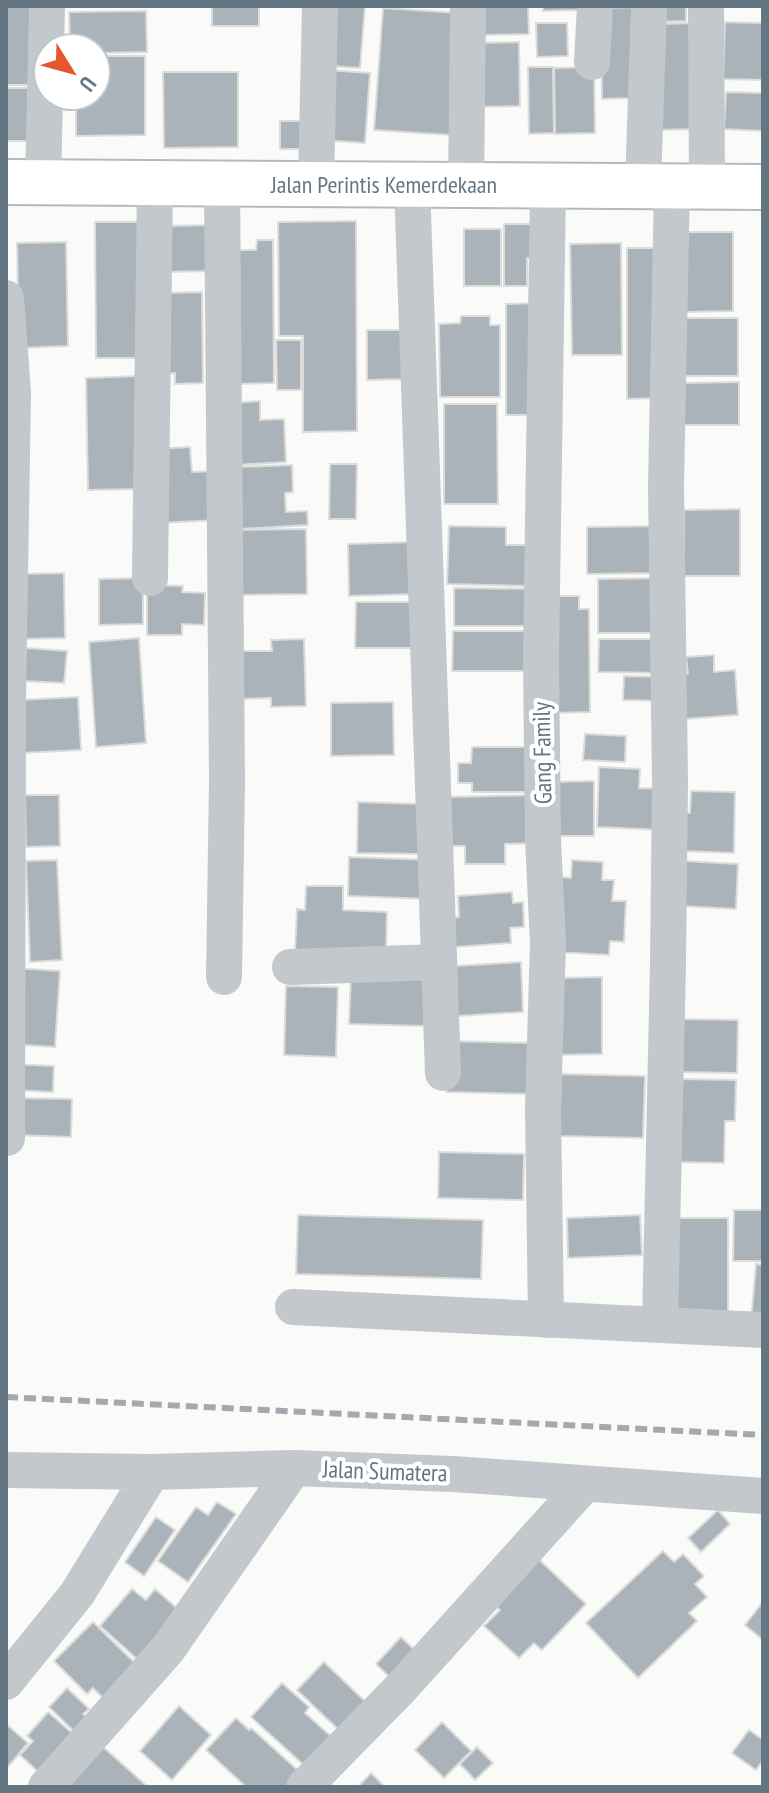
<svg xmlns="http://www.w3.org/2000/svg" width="769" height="1793" font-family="'PT Sans Narrow',sans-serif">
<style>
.building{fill:#aab3b9;stroke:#dcdcda;stroke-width:2}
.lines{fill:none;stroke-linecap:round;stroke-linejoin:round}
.secondary-casing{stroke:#b3babf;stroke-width:48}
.street{stroke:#c3c8cc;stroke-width:36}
.secondary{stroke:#fff;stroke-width:44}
.rail{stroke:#a2aab0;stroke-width:6;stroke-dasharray:12 6;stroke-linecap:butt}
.labels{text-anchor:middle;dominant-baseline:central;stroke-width:8;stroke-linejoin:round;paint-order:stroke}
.street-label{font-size:24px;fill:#657683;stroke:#fff}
</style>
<rect width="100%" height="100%" fill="#fafaf8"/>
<path class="building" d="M6 6H35L36 85H6Z
M212 6H259V26H212Z
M334 6H365L360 68 329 66Z
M481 6H528L529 34 482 35Z
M543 6H579L580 10 543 11Z
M655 6H686V21L655 22Z
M634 7 635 98 602 99 601 8Z
M383 8 460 13 451 135 374 130Z
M146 11 147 52 96 53V48H70L69 12Z
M725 22 763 23V80L723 79Z
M536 23H567L568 56 537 57Z
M700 23 701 129 657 130 655 24Z
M519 42 520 106 478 107 477 43Z
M96 56H145V135L76 136V96H96Z
M528 67H553L554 133 529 134Z
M594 67 595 133 555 134 554 68Z
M327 70 370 73 365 143 321 140Z
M163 72H238V147L164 148Z
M6 88H35L36 141H6Z
M726 92 763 93V131L724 129Z
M280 121H308V149H280Z
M356 221 357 431 303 432V336H279L278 222Z
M95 222H147L141 358H96Z
M504 224H539V258H527V286H504Z
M216 225V271L160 272V226Z
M464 229H501V286H464Z
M684 232H733V311L684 312Z
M257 240H273L274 383 239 384V250H256Z
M66 242 68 346 19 348 17 243Z
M621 243 622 355H572L570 244Z
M627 248H663L664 398 627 399Z
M202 292 203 383 175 384V373L157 374 160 293Z
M536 303 537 415H506V304Z
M461 316H490V325H500V397H440L439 324 460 323Z
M685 318H738V376H685Z
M367 330H410V379L367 380Z
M276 340H301V390H277Z
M137 376 139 489 88 490 86 378Z
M739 382V425H684V383Z
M260 401V420L284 419 286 462 235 465 232 403Z
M444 404H497L498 504H444Z
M190 447 192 472 219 471 221 520 156 523 153 449Z
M330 464H357L356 519H329Z
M292 465 293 492 285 493 286 512 307 511 308 525 240 529 237 467Z
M740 509V576H684V510Z
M449 526 506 527V545H532L531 586 447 584Z
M661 526 662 573 587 574V527Z
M306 529 307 594 236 595 235 530Z
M413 542 414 594 349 596 348 544Z
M64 573 65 638 21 639V574Z
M143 578V624L99 625V579Z
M664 578V633H598V579Z
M147 585 183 586 182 592 205 593 204 625 182 624V635H147Z
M454 588 541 589 540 626H454Z
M551 596H579V609H589L590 712 552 713Z
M356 602H420V648H355Z
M453 631H533L532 671H452Z
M139 638 146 743 96 747 89 642Z
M304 639 306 706 271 707V698L236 699 235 651H272L271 640Z
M599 639H666V673L598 672Z
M26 648 67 651 64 683 23 681Z
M714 655V672L735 670 738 715 684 719 681 675 688 674 686 657Z
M624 676 665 677 664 701 623 700Z
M78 697 81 750 20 753 18 700Z
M393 702 394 755 331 756V703Z
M585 734 626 736 625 762 583 760Z
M472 747H527V792H472V783H458V763H471Z
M599 767 640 769 639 788 666 789 664 830 597 827Z
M594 781V836H554L553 782Z
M691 791 735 792 734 853 682 851 683 813H690Z
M25 795H59L60 846 26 847Z
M537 795V843L505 844V864H465V846H449V797Z
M358 802 421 804 420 854 357 853Z
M349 857 432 860 431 899 348 896Z
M57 860 62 960 30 962 26 861Z
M572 860 603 862 602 880H614L612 901H626L624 942 610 941 609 955 556 952 560 877 571 878Z
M683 861 738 864 736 909 681 906Z
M306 886H343V910L387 912 386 953 295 951 297 909 305 910Z
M512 892 513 903 523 902 524 927 510 928 511 943 455 947 453 918 459 917 458 896Z
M521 962 523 1012 457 1016 455 966Z
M14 968 60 971 55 1047 8 1044Z
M351 973 425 975 424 1026 349 1024Z
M602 977V1054L555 1055V978Z
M286 986 338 987 336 1057 284 1055Z
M679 1019 738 1020 737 1073 677 1072Z
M448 1041 529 1043 527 1094 447 1092Z
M11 1064 54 1066 53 1092 10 1090Z
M561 1074 645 1076 643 1138 559 1136Z
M677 1079 736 1080 735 1121H725L724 1163 675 1162Z
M15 1098 72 1099 71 1137 14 1135Z
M439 1152 524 1154 523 1200 438 1198Z
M734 1210H763V1261H733Z
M298 1215 483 1220 481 1279 296 1274Z
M640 1215 642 1255 568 1258 567 1218Z
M677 1218H728V1315H668Z
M756 1264 763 1265V1321L751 1320Z
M217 1502 236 1514 188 1582 158 1561 196 1507 208 1515Z
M718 1510 730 1524 701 1552 688 1538Z
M156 1517 175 1530 144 1576 125 1562Z
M663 1551 674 1562 683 1554 704 1576 695 1584 707 1597 689 1613 697 1621 638 1678 586 1623Z
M532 1553 586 1604 542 1650 534 1643 519 1658 484 1626 500 1610 488 1599Z
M132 1589 146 1600 155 1589 179 1610 137 1659 100 1626Z
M763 1602V1640L745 1625Z
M93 1622 137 1665 111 1706 93 1688 87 1694 54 1661Z
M401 1637 421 1656 396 1683 376 1664Z
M324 1662 371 1707 344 1735 297 1690Z
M282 1683 309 1707 305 1713 333 1738 306 1767 251 1717Z
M67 1688 89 1709 83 1714 96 1726 83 1740 49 1707Z
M179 1706 211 1735 172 1780 140 1751Z
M48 1712 81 1741 47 1780 20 1755 33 1741 27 1736Z
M236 1718 249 1730 251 1728 303 1775 292 1787H246L206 1750Z
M442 1722 471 1751 444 1778 415 1750Z
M6 1724 28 1743 6 1769Z
M749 1730 763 1740V1760L756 1770 732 1753Z
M102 1746 148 1787H66Z
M477 1747 493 1763 475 1780 460 1764Z
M371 1773 385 1787H358Z"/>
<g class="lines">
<defs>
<path id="secondary" d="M6 182 763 187"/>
</defs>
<use href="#secondary" class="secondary-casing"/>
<path class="street" d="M706 6 707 186
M592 62 595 6
M43 182 47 6
M222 183 227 781 224 977
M316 184 320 6
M412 184 443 1073
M466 185 468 6
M643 186 649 6
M6 298 13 392 8 699 7 1138
M150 578 155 182
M290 967 439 962
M293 1307 763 1330
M546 1320 543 1107 548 943 543 840 541 659 548 185
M660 1325 668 963 670 781 666 486 672 186
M6 1470 152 1472 294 1468 453 1474 763 1496
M6 1682 77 1594 152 1472
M46 1787 168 1649 294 1468
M304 1787 400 1689 585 1484"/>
<use href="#secondary" class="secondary"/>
<path class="rail" d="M6 1397 763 1435"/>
</g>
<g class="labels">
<g class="street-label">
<text x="384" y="184">Jalan Perintis Kemerdekaan</text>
<text transform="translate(542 753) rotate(-91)">Gang Family</text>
<text transform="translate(385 1471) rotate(2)">Jalan Sumatera</text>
</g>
</g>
<rect width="769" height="1793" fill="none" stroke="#657683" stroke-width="16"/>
<g transform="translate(72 72) rotate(127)"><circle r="38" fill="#ffffff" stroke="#c1c8cd" stroke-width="2"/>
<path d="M0-6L14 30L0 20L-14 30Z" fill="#e4572e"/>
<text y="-12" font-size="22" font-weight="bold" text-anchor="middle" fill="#657683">U</text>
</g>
</svg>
